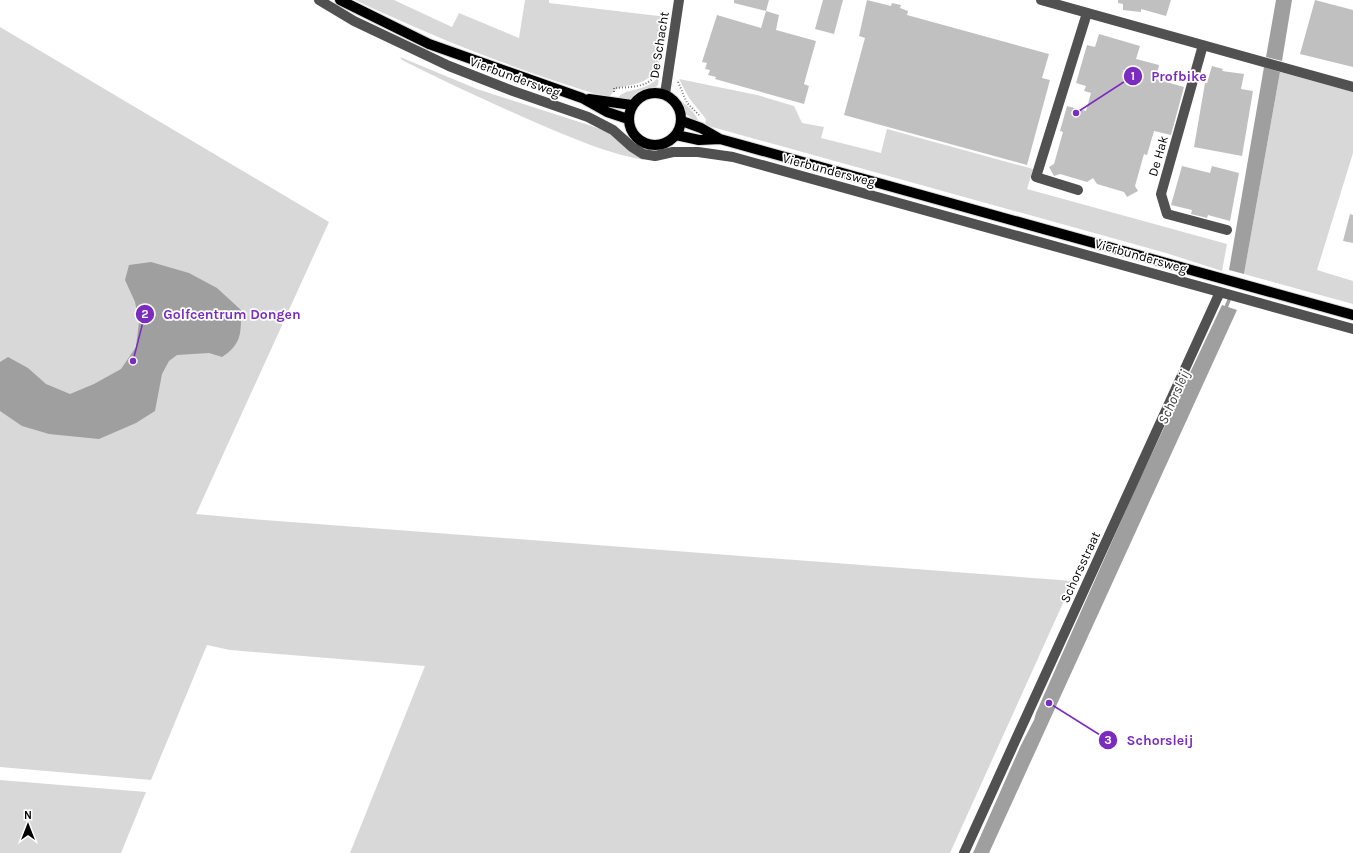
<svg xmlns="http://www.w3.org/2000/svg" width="1353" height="853" font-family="Karla,sans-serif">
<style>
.green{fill:#d8d8d8}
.water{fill:#9f9f9f}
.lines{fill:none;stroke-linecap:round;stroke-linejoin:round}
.stream{stroke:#9f9f9f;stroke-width:3.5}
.building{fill:#c0c0c0}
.major-casing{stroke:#dbdbdb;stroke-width:12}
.path{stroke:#737373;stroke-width:2;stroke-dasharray:1 2;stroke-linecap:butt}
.minor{stroke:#515151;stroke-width:10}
.major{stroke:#000;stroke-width:10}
.labels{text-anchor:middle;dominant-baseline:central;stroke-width:3.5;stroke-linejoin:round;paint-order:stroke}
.street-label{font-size:13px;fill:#000;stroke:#fff}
.water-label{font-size:14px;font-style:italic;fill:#404040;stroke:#fff}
.leader{fill:none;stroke:#7b2cbf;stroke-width:1.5}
.callout-dot{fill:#7b2cbf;stroke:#fff;stroke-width:1.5}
.mark-label{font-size:12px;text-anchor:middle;font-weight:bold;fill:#fff}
.callout-label{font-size:14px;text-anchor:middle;font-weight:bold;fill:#7b2cbf;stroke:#fff;stroke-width:3.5;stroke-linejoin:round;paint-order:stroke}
</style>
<rect width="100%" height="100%" fill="#fff"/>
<path class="green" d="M355 0H394L452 27 459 13 519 38 525 0H549V3L667 17C664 42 665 78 635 84 623 87 616 86 609 98 522 72 437 39 355 0Z
M0 27 329 222 196 514 252 519 1073 581 950 853H350L425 666 230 650 207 645 151 780 0 767Z
M400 57 477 89 604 130C619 139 629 153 645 160 614 155 582 142 553 130 502 108 451 85 402 60Z
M1280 72 1353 92V153L1317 270 1353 281V304L1244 274Z
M659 76 658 85 651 92 635 101 616 100C624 86 646 94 659 76Z
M679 79 757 95 794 106 802 123 824 127 821 138 881 153 887 129 1033 169 1027 189 1227 244 1222 271 1166 253 705 125 706 119 689 98Z
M676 99C685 102 697 114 699 123L681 111Z
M0 780 146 792 121 853H0Z"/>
<path class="water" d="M1276 0H1292L1282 61 1266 57Z
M1264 67 1280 72 1244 274 1229 270Z
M151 262 189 273 217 288 241 310C241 333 242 344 222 357L209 353 177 355 169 361 162 374 155 411 136 423 99 439 49 434 22 426 0 411V362L8 357 28 368 46 384 70 394 94 384 121 369 136 347 139 322 135 302 125 280 129 265Z
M1222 305 1237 310 989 853H973L1021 745 1034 720 1036 713 1137 485Z"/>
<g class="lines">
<path class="stream" d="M1225 310 1229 300"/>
</g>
<path class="building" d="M734 0H769L766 11 734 3Z
M823 0H843L834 34 815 29Z
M867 0 891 6 892 3 901 5 900 8 908 11 907 15 1049 54 1042 78 1050 80 1027 165 844 115 865 38 859 36Z
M1118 0H1171L1166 16 1141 9V12L1123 10V4L1118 3Z
M1315 0 1353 10V67L1300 54Z
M766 11 779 15 776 30 816 41 804 84 809 86 804 104 715 79 716 77 708 75 710 70 705 69 707 63 702 62 717 15 761 28Z
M1099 34 1140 46 1136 59 1159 65 1156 79 1184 87 1171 135 1154 131 1147 155 1144 154 1135 186 1138 191 1127 197 1124 192 1097 184 1093 178 1087 182 1060 174 1054 176 1049 167 1054 164 1063 132 1060 131 1067 106 1086 111 1091 93 1084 91 1086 86 1076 83 1087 45 1095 47Z
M1212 66 1223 69 1222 71 1244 74 1241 89 1253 91 1242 156 1194 147 1205 83H1207Z
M1182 166 1210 173 1212 166 1239 173 1230 221 1208 215 1207 218 1191 214 1192 210 1171 205Z
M1350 214 1353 215V243L1343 241Z"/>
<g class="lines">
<defs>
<path id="major" d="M340 0 429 44 582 98 607 112 628 119
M629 119a26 26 0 1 1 52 0a26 26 0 1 1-52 0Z
M589 99 632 105
M682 121 701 128 720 139 1353 315
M676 135 699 140 720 139"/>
</defs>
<use href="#major" class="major-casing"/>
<path class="path" d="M678 82 687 103 699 115
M614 92V88C629 87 647 88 656 75"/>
<path class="minor" d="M319 0 354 21 449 66 513 91 588 117 613 130 632 147 643 154 655 156 673 152H698L733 157 1353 329
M1041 0 1353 87
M1203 45 1161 194 1167 214 1227 230
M665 94 679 0
M1078 190 1036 177 1087 13
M964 853 1220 292"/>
<use href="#major" class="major"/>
</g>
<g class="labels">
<g class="street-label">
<text transform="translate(659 45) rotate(-81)">De Schacht</text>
<text transform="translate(515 77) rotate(20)">Vierbundersweg</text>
<text transform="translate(1158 156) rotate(-74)">De Hak</text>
<text transform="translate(829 170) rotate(15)">Vierbundersweg</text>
<text transform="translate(1141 256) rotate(16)">Vierbundersweg</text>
<text transform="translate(1080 567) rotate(-65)">Schorsstraat</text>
</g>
<g class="water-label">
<text transform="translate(1174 397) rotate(-66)">Schorsleij</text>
</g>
</g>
<path class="leader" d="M1076 113L1133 76M133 361L145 314M1049 703L1108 740"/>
<g class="callout-dot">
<circle cx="1076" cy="113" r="4"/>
<circle cx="133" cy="361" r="4"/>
<circle cx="1049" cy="703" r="4"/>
<circle cx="1133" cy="76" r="10"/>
<circle cx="145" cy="314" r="10"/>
<circle cx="1108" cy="740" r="10"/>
</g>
<g class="mark-label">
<text x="1133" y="80">1</text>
<text x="145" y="318">2</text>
<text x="1108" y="744">3</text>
</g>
<g class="callout-label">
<text x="1179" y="81">Profbike</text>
<text x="232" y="319">Golfcentrum Dongen</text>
<text x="1160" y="745">Schorsleij</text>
</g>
<g transform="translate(28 825)" stroke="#ffffff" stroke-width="3" paint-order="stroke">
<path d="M0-3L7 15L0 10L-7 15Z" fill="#000000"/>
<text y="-6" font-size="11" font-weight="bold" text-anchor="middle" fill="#000000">N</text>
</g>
</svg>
